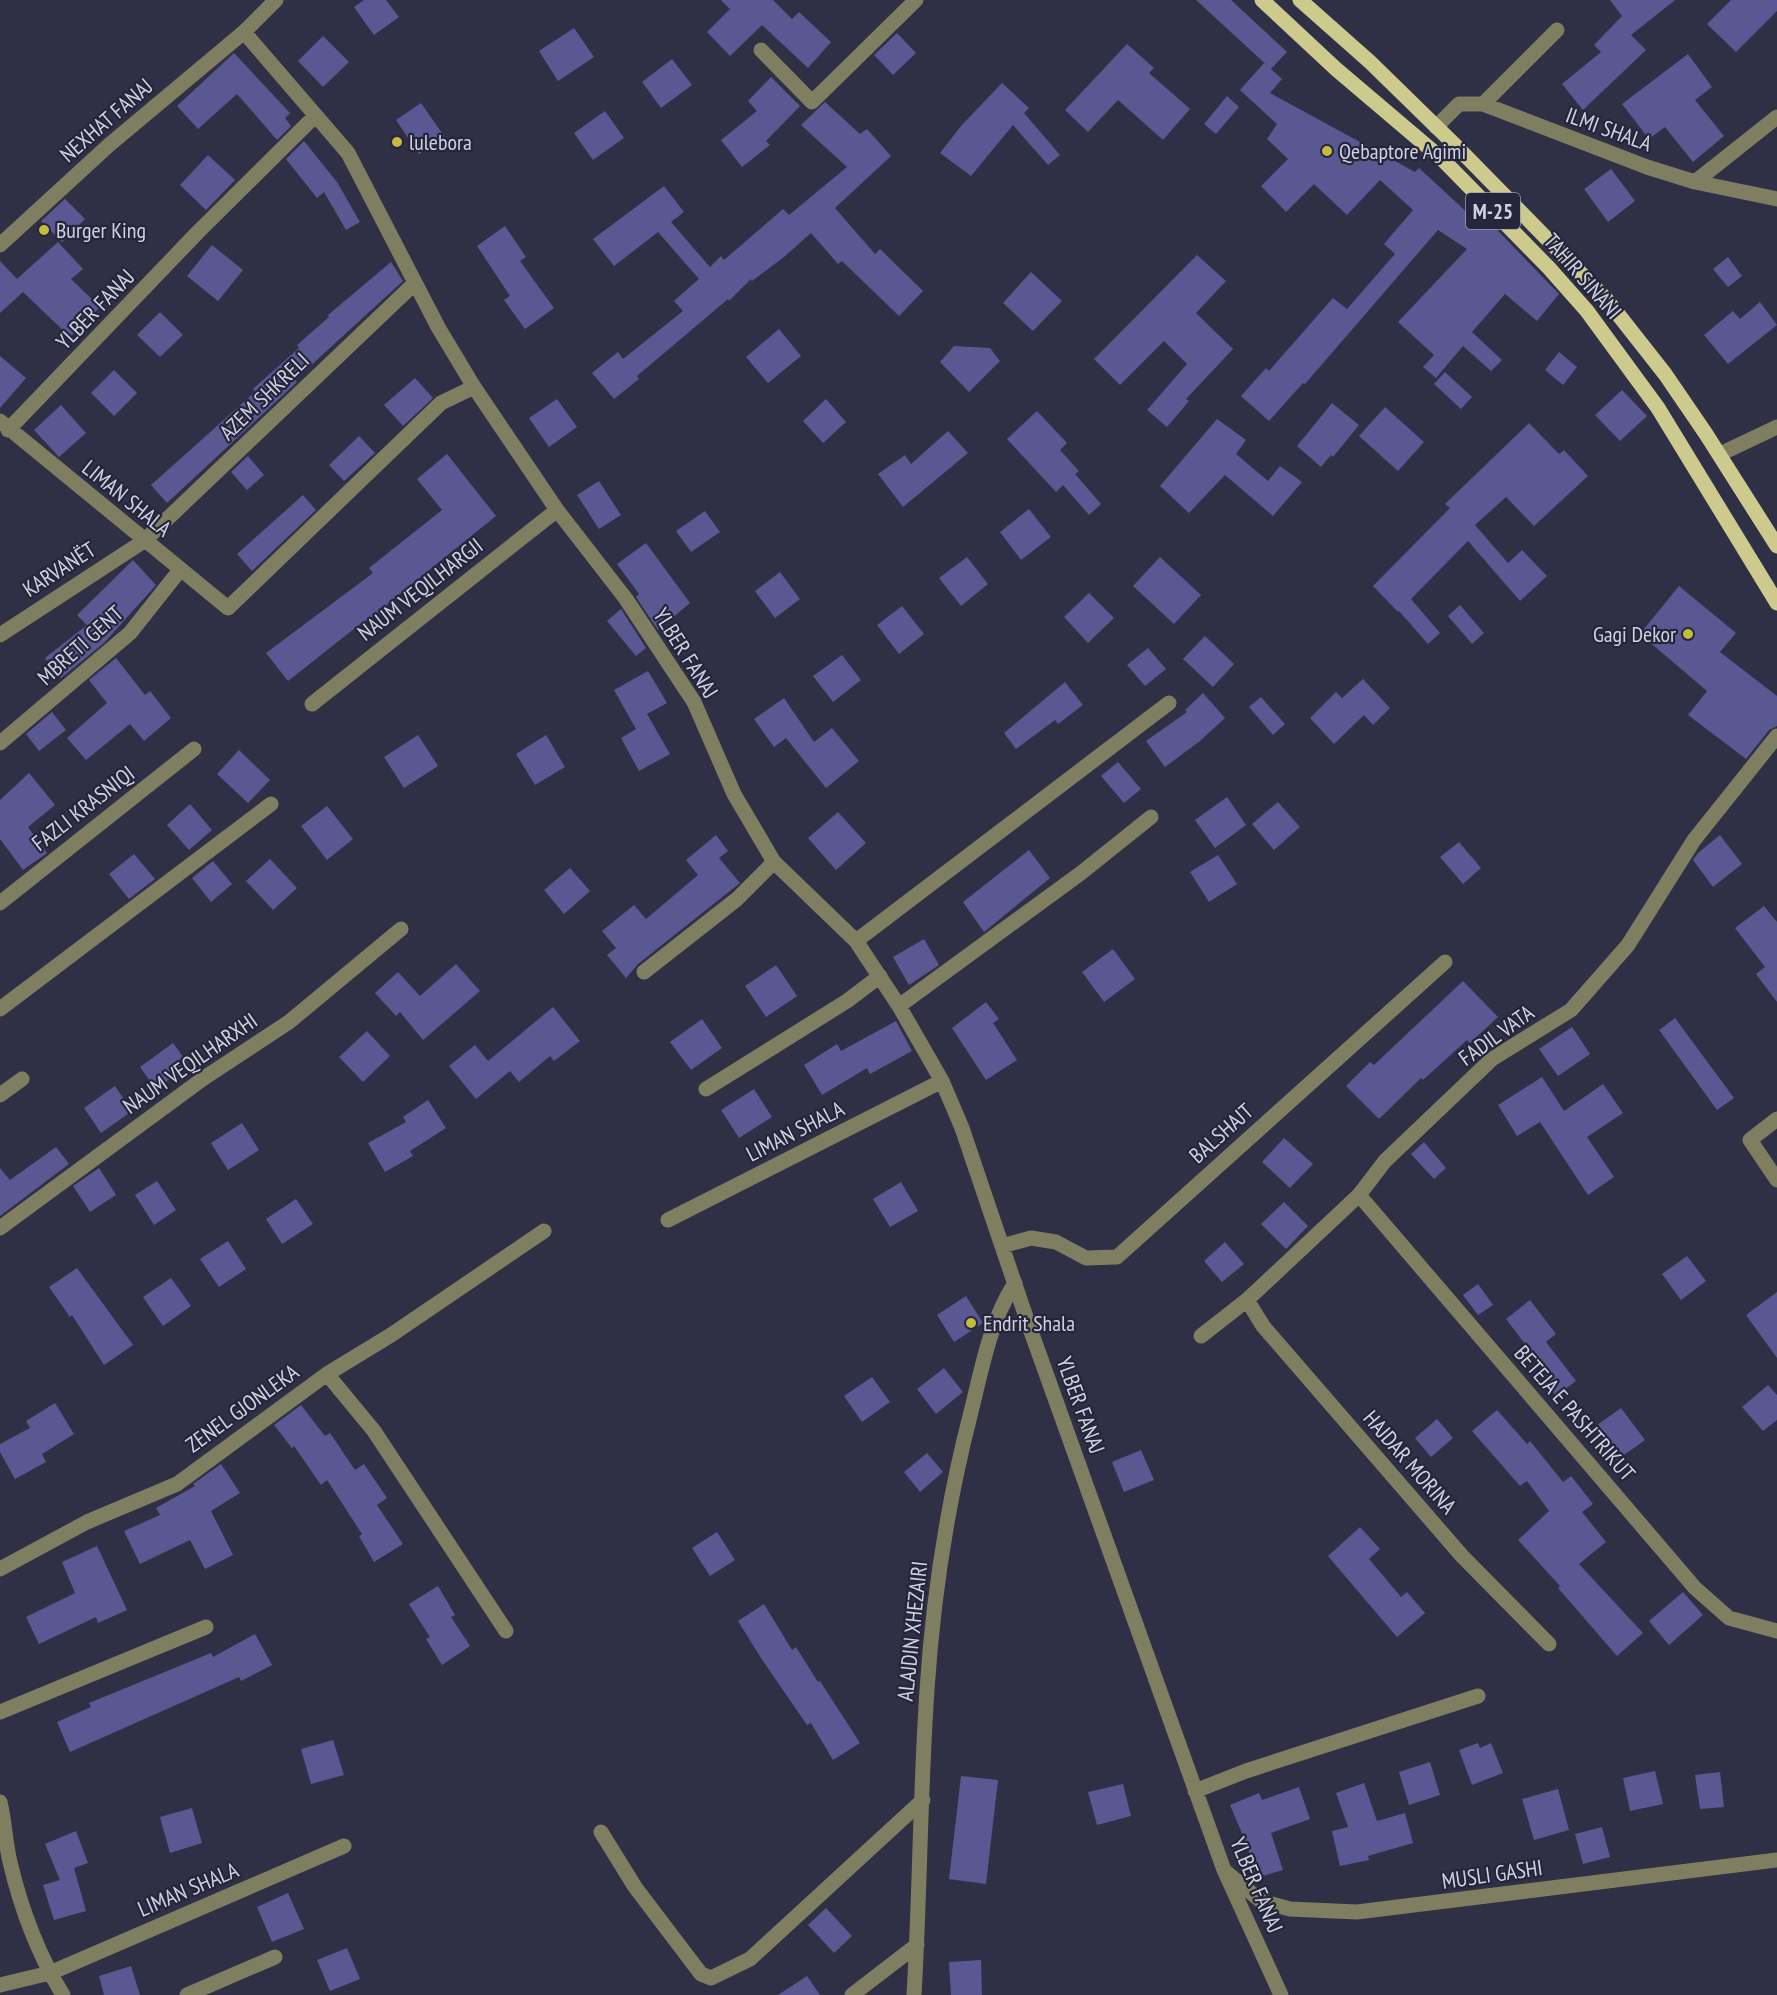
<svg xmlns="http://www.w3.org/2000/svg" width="1777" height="1995" font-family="'PT Sans Narrow',sans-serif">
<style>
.building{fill:#5a5892}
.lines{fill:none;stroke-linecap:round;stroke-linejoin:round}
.minor{stroke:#7f7e61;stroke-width:15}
.major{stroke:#cdca8e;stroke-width:15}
.poi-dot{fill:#c5bc3d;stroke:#25253b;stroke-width:2}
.labels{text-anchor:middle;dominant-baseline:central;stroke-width:4.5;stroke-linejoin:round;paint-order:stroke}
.shield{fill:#25253b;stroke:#9d9dae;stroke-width:1.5}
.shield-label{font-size:21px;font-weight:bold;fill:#d0d1e0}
.street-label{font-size:22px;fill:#d0d1e0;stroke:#25253b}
.poi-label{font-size:22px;fill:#d0d1e0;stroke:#25253b;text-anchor:start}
</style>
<rect width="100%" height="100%" fill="#2f2f46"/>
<path class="building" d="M364 0H386L399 17 374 35 354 7Z
M721 0H773L792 19 799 12 831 42 808 68 762 25 730 56 707 32 730 9Z
M1196 0H1231L1287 52 1271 69Z
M1610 0H1675L1631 35 1646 50 1583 110 1562 84 1601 52 1594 45 1622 16Z
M1731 0H1777V11L1736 52 1707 24Z
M574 28 594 57 558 81 539 51Z
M897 33 916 53 893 75 874 55Z
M323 36 349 62 323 87 298 61Z
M1127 44 1154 68 1149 73 1190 109 1163 140 1118 100 1088 132 1065 110Z
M234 53 290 113 285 118 291 126 277 140 237 94 198 129 177 106Z
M1688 54 1712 87 1695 100 1724 136 1693 162 1665 127 1649 139 1622 104Z
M672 59 692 85 661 108 642 82Z
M1264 63 1282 79 1270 93 1415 172 1419 168 1471 216 1477 209 1559 294 1537 321 1505 294 1472 332 1502 360 1491 371 1463 346 1436 378 1423 367 1434 355 1398 322 1467 249 1438 230 1305 384 1303 383 1269 421 1241 396 1266 368 1269 371 1333 298 1347 309 1395 254 1384 244 1413 210 1380 180 1347 215 1314 184 1286 212 1261 186 1288 159 1267 139 1277 124 1240 90Z
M771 77 800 106 766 141 770 145 742 167 721 140 757 111 748 101Z
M1002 83 1029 108 1024 113 1060 155 1048 165 1013 125 971 176 940 153 961 126Z
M1227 96 1239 107 1216 134 1204 124Z
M825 102 860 134 867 129 891 156 835 208 875 254 880 249 923 291 899 316 842 261 838 264 811 233 784 257 752 281 751 279 729 301 728 299 637 376 639 379 614 399 592 373 618 352 623 359 683 311 674 301 699 279 658 232 614 266 593 239 664 186 684 212 671 222 710 267 721 256 724 260 783 209 789 215 847 167 801 125Z
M421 103 444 136 419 154 396 120Z
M605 111 624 138 593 160 574 133Z
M304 141 337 182 360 222 346 230 324 192 317 198 286 159Z
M208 155 235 180 206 210 180 185Z
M1611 169 1635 201 1608 222 1584 189Z
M65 199 85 219 62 242 41 221Z
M505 226 526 257 520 261 554 308 525 329 504 300 510 296 477 246Z
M58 242 83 269 71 279 100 307 70 337 23 292 0 313V261L17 279Z
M212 245 243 270 218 301 187 276Z
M1197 255 1226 281 1196 313 1233 349 1186 399 1189 401 1167 427 1147 410 1187 364 1164 341 1120 385 1094 359Z
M1728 257 1742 276 1728 287 1713 269Z
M391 262 403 281 295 380 297 382 167 503 151 485 255 392 253 389 299 348 297 345 329 317 328 315Z
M1031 272 1062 301 1033 331 1003 303Z
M1760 302 1777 325 1728 364 1704 335 1733 311 1740 319Z
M160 312 183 335 160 357 137 335Z
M779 329 801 356 768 383 746 357Z
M954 346 990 348 1000 361 969 392 940 362Z
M1559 352 1577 367 1563 385 1545 370Z
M0 356 26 378 0 408Z
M114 370 137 393 114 416 91 393Z
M1445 372 1472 397 1461 409 1434 384Z
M415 378 433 398 403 426 384 405Z
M1622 390 1647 416 1620 441 1595 415Z
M557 399 577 427 549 447 529 418Z
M826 399 846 422 823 443 803 421Z
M1332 403 1359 425 1333 457 1331 455 1321 467 1297 446Z
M61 405 86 433 59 457 34 430Z
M1385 407 1424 442 1398 471 1359 436Z
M1037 411 1067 443 1060 450 1079 471 1075 474 1101 504 1089 515 1063 485 1056 492 1007 439Z
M1217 419 1246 440 1236 454 1268 481 1280 466 1302 482 1273 516 1225 475 1189 513 1160 486Z
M1529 423 1559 454 1564 450 1588 476 1534 526 1506 497 1475 525 1508 563 1522 550 1547 576 1520 601 1468 541 1411 599 1440 633 1428 644 1399 611 1398 612 1373 586 1450 508 1445 504Z
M948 431 968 453 903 507 878 474 905 455 911 464Z
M359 436 375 453 344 481 329 465Z
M447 454 496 516 387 604 388 607 359 625 288 681 266 653 373 573 369 568 442 510 417 479Z
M248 456 264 475 247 490 231 472Z
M599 481 621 515 599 529 577 495Z
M303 495 316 510 252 571 237 554Z
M1029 509 1051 537 1021 560 1000 532Z
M705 511 720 532 691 552 676 531Z
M646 543 690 603 658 630 636 597 639 594 617 564Z
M967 557 988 584 961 606 939 578Z
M1160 557 1201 595 1174 624 1133 586Z
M133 560 156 585 104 643 61 678 45 658 87 625 77 615Z
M780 572 800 599 775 618 755 591Z
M1679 586 1736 633 1720 652 1777 696V726L1769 730 1746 759 1688 715 1707 691 1640 634Z
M1089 593 1114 618 1088 643 1064 617Z
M1460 605 1484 633 1472 644 1448 616Z
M902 606 924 634 899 654 877 625Z
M621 609 646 648 636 656 607 621Z
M1205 636 1234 664 1213 687 1183 659Z
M1148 648 1166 669 1145 686 1127 665Z
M842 655 861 680 833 702 813 676Z
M116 658 145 695 150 691 171 718 144 741 130 724 86 760 67 738 107 703 89 680Z
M648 671 667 703 647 714 670 754 639 771 621 738 636 729 614 690Z
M1363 679 1390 708 1373 725 1364 715 1334 744 1310 718 1336 692 1342 698Z
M1065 682 1083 705 1058 724 1055 720 1016 749 1004 733Z
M1203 693 1225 718 1200 741 1165 767 1146 741 1187 712 1185 710Z
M1261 697 1285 724 1273 735 1249 707Z
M784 698 814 742 832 728 859 761 826 788 786 738 774 747 754 719Z
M52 712 66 730 39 751 26 734Z
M418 735 438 766 404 788 384 757Z
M546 735 565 767 535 785 516 754Z
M239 750 270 780 248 803 217 774Z
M1118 762 1141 789 1124 803 1101 776Z
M29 773 55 805 28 827 47 853 23 870 0 839V800Z
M1227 797 1246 825 1215 848 1195 820Z
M1278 802 1300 827 1274 850 1252 824Z
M190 804 212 830 189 850 167 825Z
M327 806 353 839 327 860 301 826Z
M838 812 866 843 836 870 808 838Z
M716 835 728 851 719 858 740 883 638 964 626 978 607 955 616 948 602 931 634 905 646 919 698 875 686 860Z
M1720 835 1742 864 1713 887 1693 860 1698 853Z
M1459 842 1481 868 1463 884 1440 857Z
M1029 850 1050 878 984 932 963 902Z
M134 854 155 879 129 899 109 874Z
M1218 855 1237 884 1209 902 1190 872Z
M270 859 297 888 273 910 246 881Z
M213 861 232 884 211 902 192 878Z
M570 868 590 891 564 914 544 890Z
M1764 906 1777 922V1002L1756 974 1765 967 1735 928Z
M924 939 939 965 909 985 893 957Z
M1113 949 1135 979 1104 1002 1082 972Z
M456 964 480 991 423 1040 400 1012 396 1016 375 993 398 972 420 996Z
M776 965 797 996 766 1017 745 986Z
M1463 981 1498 1017 1470 1043 1467 1040 1423 1080 1421 1078 1379 1119 1346 1086 1370 1062 1374 1065Z
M986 1002 999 1019 993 1023 1017 1060 986 1080 952 1028Z
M553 1007 580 1041 554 1061 550 1056 519 1082 510 1071 476 1099 449 1066 475 1045 488 1061Z
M1675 1018 1734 1098 1717 1110 1659 1030Z
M702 1019 722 1048 691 1070 670 1042Z
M896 1021 912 1051 870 1074 867 1068 822 1095 804 1065 837 1044 841 1051Z
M1572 1027 1590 1054 1558 1076 1539 1049Z
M367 1031 390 1056 363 1082 339 1057Z
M173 1043 189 1065 156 1089 140 1067Z
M1542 1077 1564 1111 1603 1084 1623 1113 1587 1137 1614 1177 1588 1195 1540 1122 1517 1136 1498 1105Z
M115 1086 132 1111 101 1133 84 1108Z
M754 1089 772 1117 739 1138 721 1110Z
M428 1100 446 1128 410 1151 413 1156 385 1172 368 1143 406 1122 403 1117Z
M242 1123 259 1150 228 1170 211 1143Z
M1284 1138 1313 1164 1290 1188 1262 1162Z
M1424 1142 1446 1168 1434 1179 1411 1154Z
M56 1147 69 1164 0 1216V1168L10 1180Z
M99 1168 116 1195 90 1212 73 1186Z
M157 1181 176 1210 154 1225 135 1195Z
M901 1182 918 1211 890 1227 873 1199Z
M296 1199 313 1224 282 1244 266 1219Z
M1284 1202 1308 1226 1286 1249 1261 1224Z
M228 1241 246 1269 219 1287 200 1259Z
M1225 1242 1244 1264 1222 1282 1204 1261Z
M1687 1256 1706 1281 1681 1300 1662 1274Z
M77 1268 133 1345 104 1365 72 1315 70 1317 49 1287Z
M171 1278 191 1306 163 1326 143 1297Z
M1478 1284 1493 1305 1478 1315 1463 1295Z
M1777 1292V1358L1746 1315Z
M966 1296 983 1323 954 1342 937 1315Z
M1530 1300 1556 1334 1546 1342 1576 1381 1556 1396 1542 1378 1548 1374 1506 1319Z
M944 1368 963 1392 936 1414 917 1389Z
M872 1377 890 1402 862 1422 844 1396Z
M1768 1385 1777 1395V1420L1763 1431 1742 1407Z
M55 1403 74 1434 42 1454 46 1462 15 1479 0 1452V1444L30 1428 26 1421Z
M301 1405 325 1436 330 1433 355 1470 364 1464 387 1498 377 1505 403 1544 374 1562 359 1536 362 1534 327 1480 321 1485 294 1446 292 1448 274 1425Z
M1621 1408 1645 1440 1617 1460 1593 1428Z
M1497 1410 1527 1444 1530 1441 1563 1482 1571 1476 1593 1504 1582 1512 1606 1542 1579 1564 1643 1633 1617 1656 1558 1588 1560 1586 1518 1540 1549 1511 1527 1481 1520 1486 1472 1431Z
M1437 1419 1453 1438 1431 1457 1415 1438Z
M1141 1450 1154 1480 1124 1492 1112 1462Z
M927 1453 943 1472 920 1492 904 1472Z
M221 1464 240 1493 211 1511 233 1555 205 1569 190 1540 140 1564 124 1531 160 1515 156 1508 195 1486 193 1484Z
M1360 1527 1380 1549 1369 1559 1401 1597 1407 1592 1425 1613 1397 1637 1328 1556Z
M717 1532 735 1560 710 1576 692 1548Z
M97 1546 127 1610 98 1623 96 1617 39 1644 26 1617 75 1593 62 1562Z
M438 1586 455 1615 451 1617 470 1646 442 1665 426 1639 430 1637 409 1604Z
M1683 1592 1703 1615 1669 1645 1649 1621Z
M764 1604 792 1650 796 1647 818 1682 820 1681 860 1743 833 1760 811 1723 807 1725 761 1658 738 1621Z
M255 1634 272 1665 241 1681 239 1677 70 1752 57 1722 91 1707 89 1703 211 1653 213 1657Z
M333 1740 344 1775 311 1784 301 1749Z
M1478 1743 1480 1748 1491 1743 1503 1773 1472 1785 1459 1750Z
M1430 1762 1440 1795 1409 1805 1399 1772Z
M1655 1771 1663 1804 1630 1811 1623 1778Z
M1720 1772 1724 1807 1700 1809 1695 1775Z
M961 1776 998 1780 986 1884 949 1879Z
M1364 1783 1377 1821 1405 1813 1413 1843 1368 1856 1369 1860 1340 1866 1332 1831 1348 1827 1336 1793Z
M1123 1784 1131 1816 1097 1825 1088 1792Z
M1299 1787 1310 1819 1271 1833 1283 1870 1256 1878 1247 1845 1230 1805 1259 1793 1262 1800Z
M1558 1789 1569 1830 1534 1840 1522 1799Z
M192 1808 202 1843 170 1853 160 1817Z
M1602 1827 1610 1857 1583 1864 1575 1834Z
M76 1831 88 1863 74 1868 86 1911 54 1920 43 1885 60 1880 45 1844Z
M288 1893 304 1929 272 1942 257 1907Z
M826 1908 852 1936 834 1953 808 1925Z
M347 1948 360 1979 330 1991 317 1960Z
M981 1960 982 1995H951L949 1962Z
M131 1966 140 1995H104L99 1976Z
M807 1976 820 1995H778Z"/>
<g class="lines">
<path class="minor" d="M244 32 348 153 438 327 474 387 557 510 626 599 694 702 734 794 774 862 856 941 899 1006 942 1081 962 1128 1028 1323 1224 1870 1281 1995
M761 50 812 102 916 0
M1483 104 1557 30
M1436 127 1459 104H1483L1647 167 1695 182 1777 199
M1695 182 1777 117
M0 245 109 145 244 32 276 0
M0 421 228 608 441 403 474 387
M8 430 198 232 315 116
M1720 454 1777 427
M0 635 144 541 415 283
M312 704 557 510
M0 743 130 633 180 570
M0 903 194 749
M856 941 1169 703
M644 972 737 899 774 862
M899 1006 1081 873 1151 817
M0 1009 271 804
M706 1089 847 1001 880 976
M0 1095 22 1079
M1777 1119 1750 1140 1777 1180
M1359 1195 1695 1588 1729 1618 1777 1631
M668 1220 942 1081
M0 1228 204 1078 289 1022 401 929
M1002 1246 1031 1238 1056 1242 1086 1258 1117 1257 1445 962
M1247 1300 1263 1326 1462 1556 1549 1644
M1201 1336 1247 1300 1359 1195 1385 1161 1492 1059 1571 1010 1628 945 1694 840 1777 736
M327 1374 391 1335 544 1231
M0 1569 87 1522 177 1484 327 1374 374 1431 506 1631
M0 1712 206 1627
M1195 1791 1246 1771 1478 1696
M0 1802C5 1822 5 1842 10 1862 21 1909 38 1954 63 1995
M601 1832 635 1887 701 1974 711 1978 750 1959 923 1800
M1226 1872 1261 1901 1290 1909 1357 1912 1777 1860
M0 1985 50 1973 344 1846
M187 1995 275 1957
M852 1995 917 1945
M914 1995C920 1894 920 1792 927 1690 933 1598 948 1501 971 1412 982 1368 990 1321 1015 1283"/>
<path class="major" d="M1262 0 1336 69 1442 159 1549 268 1587 311 1658 408 1777 603
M1300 0 1370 62 1455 145 1606 299 1665 374 1706 434 1777 546"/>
</g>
<g class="poi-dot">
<circle cx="397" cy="142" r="6"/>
<circle cx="1327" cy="151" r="6"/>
<circle cx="44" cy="230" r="6"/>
<circle cx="1688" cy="634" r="6"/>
<circle cx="971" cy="1323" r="6"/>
</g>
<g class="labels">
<rect class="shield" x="1466" y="193" width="54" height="36" rx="4.5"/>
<g class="shield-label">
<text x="1493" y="211">M-25</text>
</g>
<g class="street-label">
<text transform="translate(106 120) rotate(-41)">NEXHAT FANAJ</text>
<text transform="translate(1609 129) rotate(20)">ILMI SHALA</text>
<text transform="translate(1583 276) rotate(49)">TAHIR SINANI</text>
<text transform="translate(95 309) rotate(-46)">YLBER FANAJ</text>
<text transform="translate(264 396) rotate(-44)">AZEM SHKRELI</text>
<text transform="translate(127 498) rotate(39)">LIMAN SHALA</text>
<text transform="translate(59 569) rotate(-33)">KARVANËT</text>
<text transform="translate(420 589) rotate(-38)">NAUM VEQILHARGJI</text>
<text transform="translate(80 645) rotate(-42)">MBRETI GENT</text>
<text transform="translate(686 653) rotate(58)">YLBER FANAJ</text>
<text transform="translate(83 808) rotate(-38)">FAZLI KRASNIQI</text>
<text transform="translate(1496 1035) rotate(-36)">FADIL VATA</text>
<text transform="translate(190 1063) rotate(-35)">NAUM VEQILHARXHI</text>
<text transform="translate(795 1131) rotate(-27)">LIMAN SHALA</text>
<text transform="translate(1221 1133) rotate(-42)">BALSHAJT</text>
<text transform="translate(1081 1405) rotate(70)">YLBER FANAJ</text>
<text transform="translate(242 1408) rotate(-36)">ZENEL GJONLEKA</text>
<text transform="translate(1575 1413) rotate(49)">BETEJA E PASHTRIKUT</text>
<text transform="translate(1410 1462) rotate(49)">HAJDAR MORINA</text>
<text transform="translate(912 1631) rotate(-84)">ALAJDIN XHEZAIRI</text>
<text transform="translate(1492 1874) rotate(-8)">MUSLI GASHI</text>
<text transform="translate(1257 1885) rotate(67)">YLBER FANAJ</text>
<text transform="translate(188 1889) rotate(-23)">LIMAN SHALA</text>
</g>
<g class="poi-label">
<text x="409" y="142">lulebora</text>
<text x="1339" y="151">Qebaptore Agimi</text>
<text x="56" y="230">Burger King</text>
<text x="1676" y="634" text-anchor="end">Gagi Dekor</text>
<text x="983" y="1323">Endrit Shala</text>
</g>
</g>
</svg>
